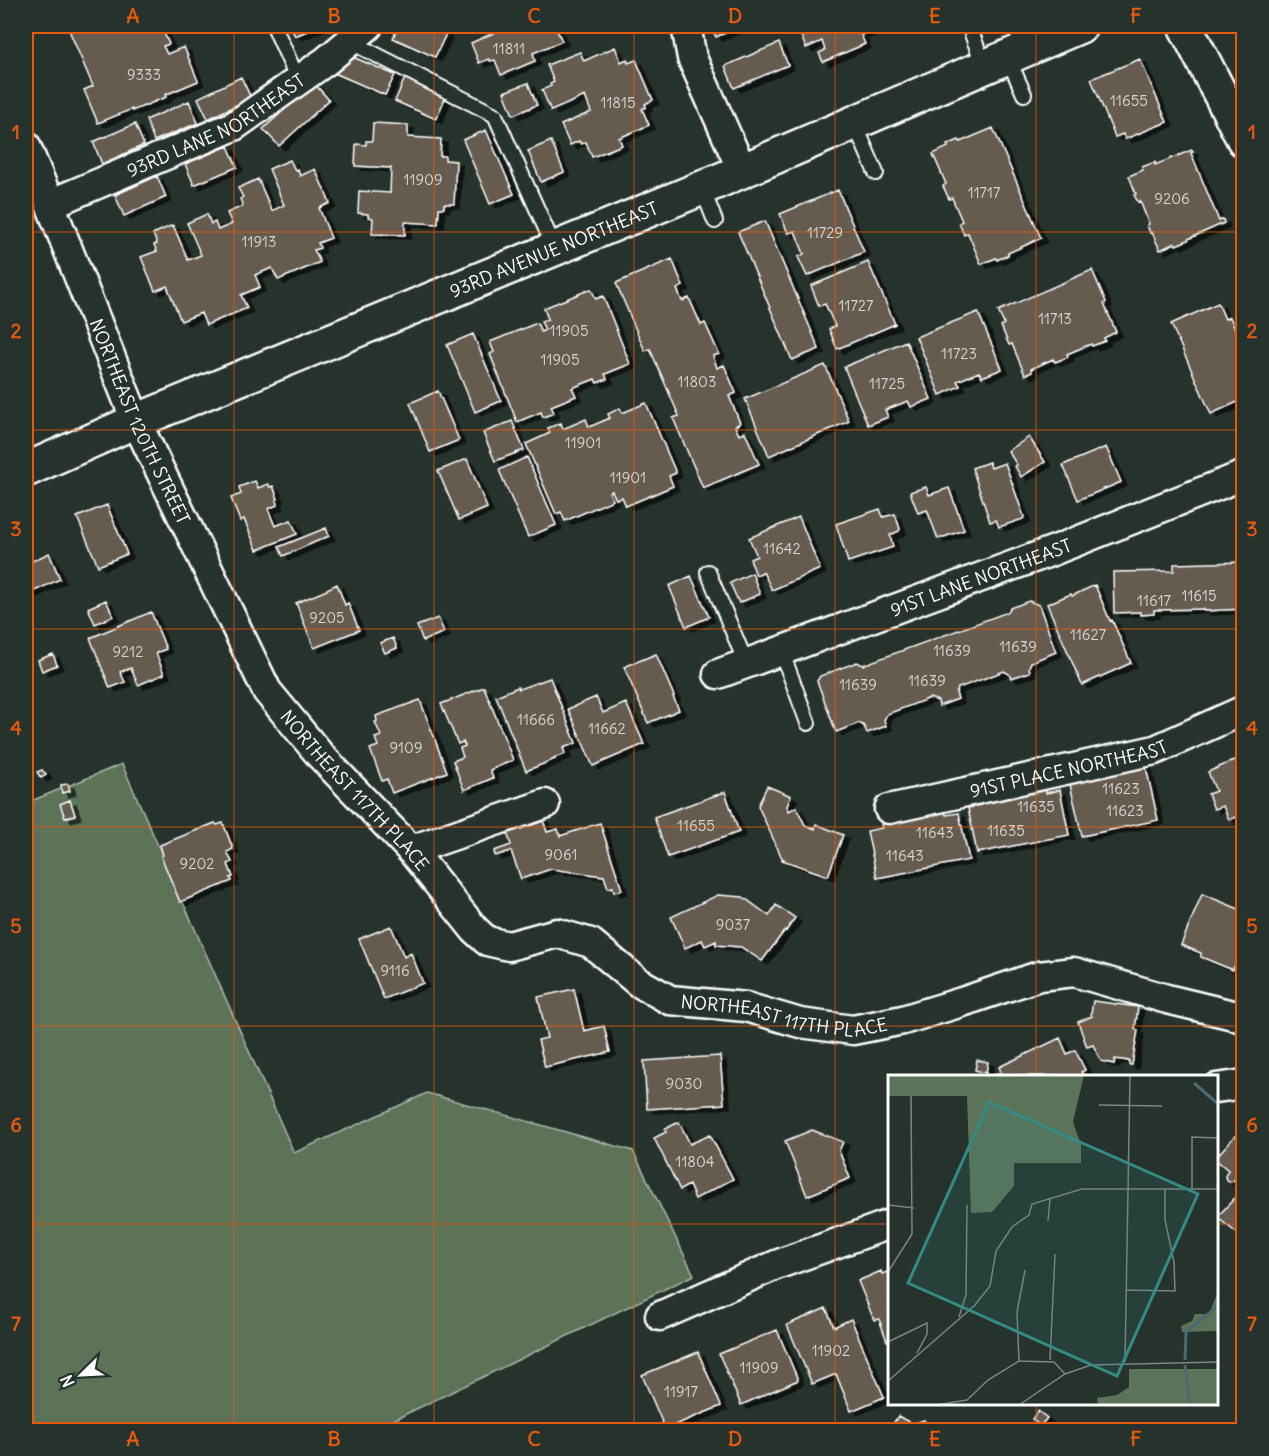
<svg xmlns="http://www.w3.org/2000/svg" width="1269" height="1456" font-family="Delius,sans-serif">
<style>
.green{fill:#5b7358;stroke:#adb9ac;stroke-width:1.5}
.building{fill:#655b4f;stroke:#fff;stroke-width:1.5;filter:url(#shadow)}
.lines{fill:none;stroke-linecap:round;stroke-linejoin:round}
.service-casing{stroke:#fff;stroke-width:18}
.minor-casing{stroke:#fff;stroke-width:33}
.tertiary-casing{stroke:#fff;stroke-width:38}
.secondary-casing{stroke:#fff;stroke-width:38}
.service{stroke:#26332d;stroke-width:14}
.minor{stroke:#26332d;stroke-width:28}
.tertiary{stroke:#26332d;stroke-width:33}
.secondary{stroke:#26332d;stroke-width:33}
.grid{fill:none;stroke:#e8590c;stroke-width:1.5;stroke-opacity:0.55}
.labels{text-anchor:middle;dominant-baseline:central;stroke-width:4.5;stroke-linejoin:round;paint-order:stroke}
.number-label{font-size:15px;fill:#d8d6d3}
.street-label{font-size:18px;fill:#fff;stroke:#26332d}
.inset-river{fill:none;stroke:#4b6a72;stroke-width:3}
.inset-road{fill:none;stroke:#7d8581;stroke-width:1.5}
.view{fill:#338b84;fill-opacity:0.15;stroke:#338b84;stroke-width:3}
.inset-edge{fill:none;stroke:#fff;stroke-width:3}
.neatline{fill:none;stroke:#e8590c;stroke-width:2}
.grid-label{font-size:20px;text-anchor:middle;font-weight:bold;fill:#e8590c}
</style>
<defs>
<filter id="shadow"><feDropShadow dx="6" dy="4" stdDeviation="0" flood-color="#0009"/></filter>
</defs>
<rect width="100%" height="100%" fill="#26332d"/>
<filter id="ink" filterUnits="userSpaceOnUse"><feTurbulence type="fractalNoise" baseFrequency=".0167" numOctaves="2"/><feDisplacementMap in="SourceGraphic" scale="12" xChannelSelector="R" yChannelSelector="G"/><feConvolveMatrix kernelMatrix="1 2 1 2 8 2 1 2 1" color-interpolation-filters="sRGB"/></filter>
<g filter="url(#ink)">
<path class="green" d="M122 764 294 1153 427 1093 633 1151 694 1275 373 1430H26V803Z"/>
<path class="building" d="M73 26H165L166 28 162 29 169 44 163 46 167 54 184 47 198 81 165 95 166 97 132 111V109L98 123 84 90 93 86 69 30 74 27Z
M290 26H316L317 27 295 36Z
M398 26H427L446 34 435 57 393 38Z
M504 26H555L562 41 533 53 535 61 501 75 495 60 490 61 489 59 479 63 471 43 505 28Z
M711 26H742L716 37Z
M797 26H883L861 35 865 44 823 62 819 53 825 50 822 41 806 48Z
M779 43 788 65 734 88 725 66Z
M615 47 621 62 627 59 628 63 636 60 653 100 645 104 646 107 642 109 649 125 619 138 622 145 592 157 586 142 581 144 579 141 570 145 561 125 591 112 585 96 551 111 542 90 551 86 550 84 554 82 547 65 580 52 584 61Z
M341 52 395 75 385 95 332 72Z
M1140 59 1167 122 1125 139 1123 134 1115 137 1091 79Z
M241 77 251 98 208 119 198 98Z
M405 78 446 96 436 119 395 101Z
M314 83 329 100 279 146 263 129Z
M528 83 537 105 513 115 504 92Z
M189 101 198 123 154 141 146 120Z
M373 123 408 125V137L441 139 440 156H445V160L456 161 454 204H444V208H439L438 224 405 222V235L372 234 373 218 368 217V214L358 213 359 191 390 193 391 168 355 166 356 144 366 145V141H372Z
M135 124 144 145 102 164 93 142Z
M993 128 1041 238 1008 253V255L997 260 996 258 981 264 968 233 964 235 959 223 962 221 952 198 949 199 943 186 946 184 933 154 948 147 947 145 959 140 960 142Z
M486 130 514 194 490 204 463 140Z
M551 141 564 172 541 182 528 151Z
M228 146 237 167 194 185 185 164Z
M1192 150 1193 152 1191 153 1219 221 1223 219 1224 223 1188 239V240L1176 245 1175 243 1160 250 1152 232 1150 233 1147 225 1149 224 1140 201 1138 202 1134 195 1136 194 1129 176 1143 170 1142 167 1155 162V165Z
M290 160 295 170 298 169 300 176 315 169 330 203 319 208 331 238 318 243 320 248 314 250 320 262 278 280 272 268 255 275 260 287 241 295 247 308 206 325 201 313 181 321 167 286 155 291 141 257 157 251 154 245 157 244 153 234 173 225 188 260 201 255 187 223 207 214 211 224 215 222 218 230 232 224 227 213 243 206 240 199 243 197 238 188 258 179 272 211 284 205 269 169Z
M157 176 166 197 124 216 115 195Z
M838 190 864 252 807 276 798 257 804 254 795 231 788 233 780 214Z
M765 221 819 349 792 360 738 232Z
M672 259 683 286 677 289 682 301 689 298 701 325 705 323 719 354 713 356 717 368 724 365 736 393 729 396 740 423 735 426 739 435 745 432 759 464 703 488 673 418 679 416 650 349 645 351 616 283Z
M868 262 895 324 837 349 829 329 835 326 825 304 819 306 811 286Z
M1092 270 1106 302 1104 304 1116 332 1104 338 1105 341 1092 346 1091 344 1067 354 1068 357 1055 362 1053 359 1031 369 1032 372 1025 375 1012 344 1009 345 1001 326 1004 324 998 311Z
M591 289 596 299 603 296 630 364 605 374 607 379 597 383 595 379 572 388 576 396 551 406 554 413 543 417 541 412 517 422 490 354 494 352 490 342 537 323 541 332 545 330 541 321 548 319 544 308Z
M1218 303 1225 319 1230 317 1240 341 1244 339V399L1211 414 1171 324Z
M978 312 1002 369 982 377 979 372 957 381 960 386 940 395 916 337Z
M473 334 501 401 475 412 447 345Z
M906 341 931 399 911 407 908 401 885 410 888 417 868 425 844 367Z
M825 365 849 421 769 456 745 399Z
M438 391 459 440 430 452 410 403Z
M646 403 676 473 669 476 673 486 626 506 622 497 616 499 612 491 609 492 613 500 565 521 561 512 556 514 526 444 550 433 548 428 561 423 563 429 586 419 589 427 610 418 608 414 620 408 622 413Z
M512 421 524 450 495 461 483 433Z
M1029 437 1045 462 1021 477 1015 466 1017 465 1008 451Z
M1106 447 1121 482 1078 500 1063 465Z
M527 457 556 525 528 537 499 470Z
M467 459 487 508 459 520 438 471Z
M989 462 991 468 1005 463 1024 517 1023 519 999 527 996 520 990 522 972 468Z
M255 481 258 488 268 484 270 487 273 486 278 499 276 500 277 505 268 509 275 526 291 520 297 534 257 550 244 519 240 521 231 498 241 494 239 487Z
M926 487 929 495 949 488 964 530 938 539 927 510 918 513 910 492Z
M107 505 127 554 98 566 77 517Z
M880 509 883 517 895 514 900 529 899 531 890 535 893 547 848 562 836 524Z
M799 517 820 569 772 590 763 572 756 575 750 559 757 556 749 538Z
M326 528 329 536 283 556 279 547Z
M49 553 60 579 26 595V564Z
M1244 562V609L1204 611V609L1154 610V614L1140 615V612L1114 613 1113 572 1174 571V564Z
M752 573 760 594 739 603 730 583Z
M691 576 709 617 686 627 669 586Z
M337 584 345 605 348 603 359 630 314 648 296 603 327 590V589Z
M1095 585 1110 621 1112 620 1131 663 1082 685 1047 604 1071 594 1072 596Z
M106 600 113 616 95 624 88 608Z
M1029 601 1039 605 1056 652 1031 662 1029 667 1030 672 1011 678 1009 674 1004 671 958 688 956 693 958 699 939 706 938 701 930 698 887 714 884 720 886 726 867 733 864 726 859 723 836 732 817 681 820 676 857 662 863 665 1008 612 1010 608Z
M151 612 166 649 156 653 164 674 138 685 131 668 120 672 125 682 110 688 90 638Z
M438 618 444 632 423 641 417 626Z
M393 638 397 648 385 653 380 643Z
M53 654 57 665 42 671 38 660Z
M656 654 674 696 673 697 679 710 648 723 624 667Z
M550 678 576 743 563 748 565 754 554 758 555 759 526 771 496 696 518 687 519 689Z
M484 687 513 760 490 770 493 778 464 790 453 761 463 757 460 748 465 746 463 742 458 744 441 704Z
M596 697 603 713 626 703 644 744 593 766 568 709Z
M420 700 447 772 392 793 387 779 382 781 370 749 378 746 375 738 381 736 375 722 377 721 376 716Z
M1244 756V814L1229 820 1223 806 1214 809 1208 794 1216 791 1208 772Z
M1145 763 1158 820 1082 836 1069 780Z
M42 770 46 775 41 778 37 772Z
M68 784 70 791 62 793 61 785Z
M767 786 791 796 787 806 789 811 796 807 805 825 815 829 816 824 843 835 828 876 782 860 784 859 782 858 758 806Z
M1045 787 1046 793 1060 790 1069 835 977 853 968 808 982 805 981 800Z
M725 792 739 832 668 857 654 817Z
M70 800 75 815 65 818 60 804Z
M945 811 946 815 959 813 969 860 877 878 867 831 882 828 881 824Z
M541 814 547 832 558 829 560 836 600 823 622 890 614 892 613 887 608 888 604 876 551 869 521 879 511 851 495 856 494 851 511 845 505 826Z
M215 823 217 825 223 823 233 849 227 852 232 862 228 864 233 877 230 878 232 881 180 902 161 856 163 855 160 845Z
M1202 894 1244 911V943L1233 970 1201 957V953L1181 945Z
M718 895 743 897 769 916 776 905 795 918 786 931 785 930 762 961 741 947 716 945V941L705 946 702 940 685 948 671 917Z
M391 926 404 957 411 953 423 983 384 999 359 939Z
M574 989 584 1031 604 1026 610 1052 545 1067 538 1040 547 1038 538 997Z
M1093 1001 1138 1007 1135 1029 1138 1030 1132 1065H1129V1061L1115 1059 1114 1064 1101 1061 1093 1045 1087 1047 1078 1022 1092 1016 1091 1014Z
M1060 1038 1067 1054 1075 1050 1085 1070 1081 1072 1084 1076H991L1001 1072 999 1067Z
M720 1056 724 1104 647 1109 644 1061Z
M977 1060 988 1062 986 1073 975 1070Z
M679 1122 690 1144 710 1135 733 1179 695 1199 689 1185 680 1190 654 1138 666 1132 665 1129Z
M1244 1126V1182L1237 1177 1233 1181 1229 1182 1226 1180 1225 1176 1228 1170 1216 1160V1157Z
M812 1130 843 1142 839 1151 850 1178 807 1196 785 1141Z
M1244 1188V1239L1218 1218V1216Z
M881 1271 882 1274 890 1271V1340L887 1341 879 1319 874 1320 858 1281Z
M826 1308 834 1327 851 1319 884 1397 851 1411 836 1374 812 1384 787 1325Z
M777 1330 798 1380 741 1405 719 1354Z
M698 1352 721 1406 665 1429 642 1375Z
M1038 1411 1047 1418 1040 1426 1032 1419Z
M898 1416 912 1424 924 1420 928 1430H889Z"/>
<g class="lines">
<defs>
<path id="service" d="M274 26 298 80
M969 26 984 66
M349 41 495 115 555 249
M1007 56 1024 94
M1224 103 1244 93
M854 122 876 173
M702 188 715 221
M708 572 746 663
M781 650 808 723"/>
<g id="minor">
<path d="M686 26 692 58 742 170"/>
<path id="s1" d="M26 146 50 204 136 421 267 691 320 755 411 850 475 930 487 941 509 946 557 933 591 943 638 982 670 1000 746 1007 800 1023 853 1030 903 1020 962 1002 1039 976 1074 972 1167 999 1233 1015 1244 1019"/>
<path id="s2" d="M50 204 234 126 326 61 368 26"/>
<path id="s3" d="M718 674 1055 550 1244 475"/>
<path id="s4" d="M889 809 1155 750 1244 710"/>
<path d="M411 850 545 804"/>
<path d="M1216 1088 1244 1084"/>
<path d="M660 1316 776 1265 890 1224"/>
</g>
<g id="tertiary">
<path id="s5" d="M26 470 136 421 702 188 1080 26"/>
</g>
<path id="secondary" d="M1185 26 1244 140"/>
</defs>
<use href="#service" class="service-casing"/>
<use href="#minor" class="minor-casing"/>
<use href="#tertiary" class="tertiary-casing"/>
<use href="#secondary" class="secondary-casing"/>
<use href="#service" class="service"/>
<use href="#minor" class="minor"/>
<use href="#tertiary" class="tertiary"/>
<use href="#secondary" class="secondary"/>
</g>
</g>
<path class="grid" d="M234 26V1430M434 26V1430M634 26V1430M835 26V1430M1036 26V1076M26 232H1244M26 430H1244M26 629H1244M26 827H1244M26 1026H1244M26 1224H890M1216 1224H1244M1036 1404V1430"/>
<g class="labels">
<g class="number-label">
<text x="509" y="48">11811</text>
<text x="144" y="74">9333</text>
<text x="1129" y="100">11655</text>
<text x="618" y="102">11815</text>
<text x="423" y="179">11909</text>
<text x="984" y="192">11717</text>
<text x="1172" y="198">9206</text>
<text x="825" y="232">11729</text>
<text x="259" y="241">11913</text>
<text x="856" y="305">11727</text>
<text x="1055" y="318">11713</text>
<text x="569" y="330">11905</text>
<text x="959" y="353">11723</text>
<text x="560" y="359">11905</text>
<text x="697" y="381">11803</text>
<text x="887" y="383">11725</text>
<text x="583" y="442">11901</text>
<text x="628" y="477">11901</text>
<text x="782" y="548">11642</text>
<text x="1199" y="595">11615</text>
<text x="1154" y="600">11617</text>
<text x="327" y="617">9205</text>
<text x="1088" y="634">11627</text>
<text x="1018" y="646">11639</text>
<text x="952" y="650">11639</text>
<text x="128" y="651">9212</text>
<text x="927" y="680">11639</text>
<text x="858" y="684">11639</text>
<text x="536" y="719">11666</text>
<text x="607" y="728">11662</text>
<text x="406" y="747">9109</text>
<text x="1121" y="788">11623</text>
<text x="1036" y="806">11635</text>
<text x="1125" y="810">11623</text>
<text x="696" y="825">11655</text>
<text x="1006" y="830">11635</text>
<text x="935" y="832">11643</text>
<text x="561" y="854">9061</text>
<text x="905" y="855">11643</text>
<text x="197" y="863">9202</text>
<text x="733" y="924">9037</text>
<text x="395" y="970">9116</text>
<text x="684" y="1083">9030</text>
<text x="695" y="1161">11804</text>
<text x="831" y="1350">11902</text>
<text x="759" y="1367">11909</text>
<text x="681" y="1391">11917</text>
</g>
<g class="street-label">
<text stroke="none"><textPath href="#s2" startOffset="184">93RD LANE NORTHEAST</textPath></text>
<text stroke="none"><textPath href="#s5" startOffset="572">93RD AVENUE NORTHEAST</textPath></text>
<text stroke="none"><textPath href="#s1" startOffset="298">NORTHEAST 120TH STREET</textPath></text>
<text stroke="none"><textPath href="#s3" startOffset="280">91ST LANE NORTHEAST</textPath></text>
<text stroke="none"><textPath href="#s4" startOffset="184">91ST PLACE NORTHEAST</textPath></text>
<text stroke="none"><textPath href="#s1" startOffset="729">NORTHEAST 117TH PLACE</textPath></text>
<text stroke="none"><textPath href="#s1" startOffset="1251">NORTHEAST 117TH PLACE</textPath></text>
</g>
</g>
<g transform="translate(888 1075)">
<rect width="330" height="330" fill="#26332d"/>
<path d="M0 0H196L185 47 193 70V88H126V111L104 137 83 138 79 21H0ZM330 198V256L294 257 293 251 304 246 307 239H321L329 219ZM241 294H330V330H210L209 323 229 320 241 312Z" fill="#5b7358"/>
<path class="inset-river" d="M306 8 330 29M297 285 298 257 330 231M297 290 302 330"/>
<path class="inset-road" d="M211 30 274 31M304 114V62L330 63M0 130 26 133M160 146 162 124M0 197 24 159 23 20M238 215 287 216 286 187 277 145V114M71 242 78 220 79 130M0 267 39 248V259L29 278M162 285 167 179M131 286 129 237 137 195M237 287 242 0M0 306 86 231 102 211 108 176 124 152 141 140 144 129 194 114H330M48 330 79 325 100 305 131 286 166 287 177 299M131 330 177 299 203 290 330 287"/>
<path class="view" d="M101 27 310 119 229 301 20 208Z"/>
<rect width="330" height="330" class="inset-edge"/>
</g>
<rect width="1269" height="1456" fill="none" stroke="#26332d" stroke-width="66"/>
<g transform="translate(81 1375) rotate(246)" stroke="#26332d" stroke-width="4.5" paint-order="stroke">
<path d="M0-4.5L10 22L0 15L-10 22Z" fill="#ffffff"/>
<text y="-9" font-size="16" font-weight="bold" text-anchor="middle" fill="#ffffff">N</text>
</g>
<rect x="33" y="33" width="1203" height="1390" class="neatline"/>
<g class="grid-label">
<text x="133" y="23">A</text>
<text x="334" y="23">B</text>
<text x="534" y="23">C</text>
<text x="735" y="23">D</text>
<text x="935" y="23">E</text>
<text x="1136" y="23">F</text>
<text x="16" y="139">1</text>
<text x="1252" y="139">1</text>
<text x="16" y="338">2</text>
<text x="1252" y="338">2</text>
<text x="16" y="536">3</text>
<text x="1252" y="536">3</text>
<text x="16" y="735">4</text>
<text x="1252" y="735">4</text>
<text x="16" y="933">5</text>
<text x="1252" y="933">5</text>
<text x="16" y="1132">6</text>
<text x="1252" y="1132">6</text>
<text x="16" y="1331">7</text>
<text x="1252" y="1331">7</text>
<text x="133" y="1446">A</text>
<text x="334" y="1446">B</text>
<text x="534" y="1446">C</text>
<text x="735" y="1446">D</text>
<text x="935" y="1446">E</text>
<text x="1136" y="1446">F</text>
</g>
</svg>
